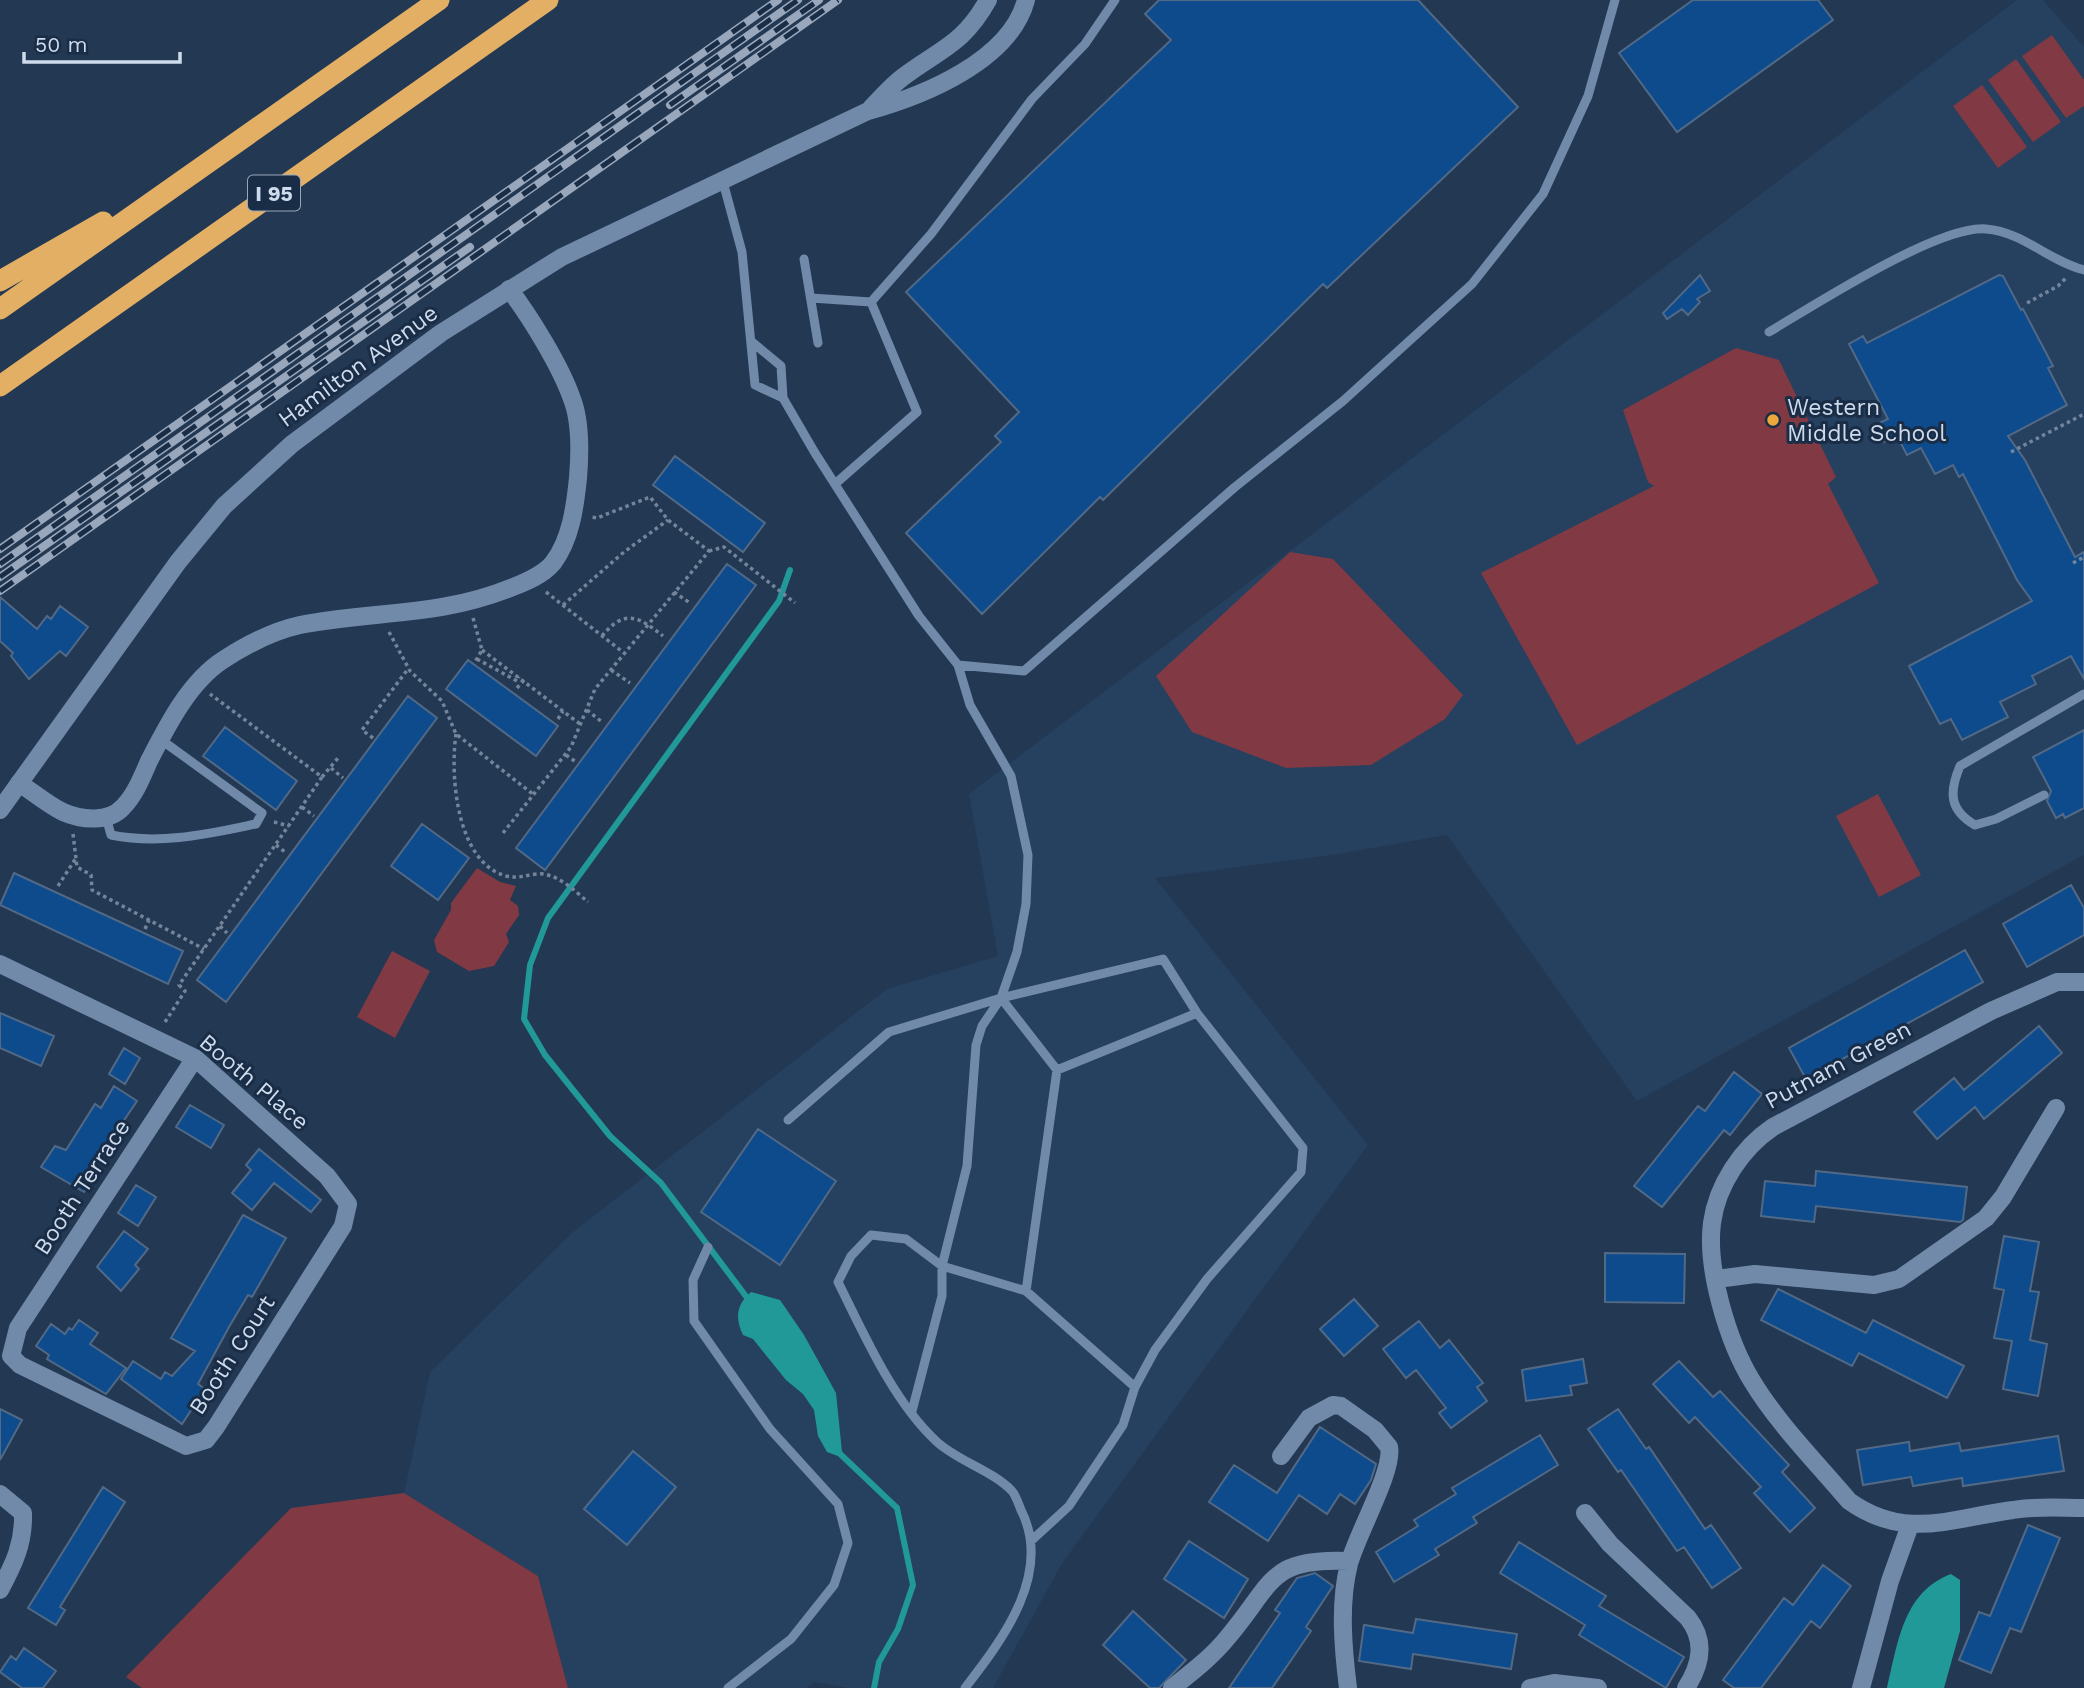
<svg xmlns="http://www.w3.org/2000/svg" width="2084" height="1688" font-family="'Work Sans',sans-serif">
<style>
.built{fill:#264060}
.green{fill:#813a43}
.water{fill:#219998}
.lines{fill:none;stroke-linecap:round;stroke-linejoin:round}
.stream{stroke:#219998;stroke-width:6}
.building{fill:#0d4b8c;stroke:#526986;stroke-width:2}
.path{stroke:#74859b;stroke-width:3.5;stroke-dasharray:3.5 3.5;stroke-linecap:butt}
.service{stroke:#728aa9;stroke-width:9}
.minor{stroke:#728aa9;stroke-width:18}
.secondary{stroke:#728aa9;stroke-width:18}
.motorway{stroke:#e3af64;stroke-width:21}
.rail-casing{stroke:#98a7bb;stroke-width:8}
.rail{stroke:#192d47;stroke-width:5;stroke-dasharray:16;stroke-linecap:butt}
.poi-dot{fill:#eda83b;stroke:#192d47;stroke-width:2.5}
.labels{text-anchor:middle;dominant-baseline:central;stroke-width:6;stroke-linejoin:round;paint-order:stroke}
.shield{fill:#192d47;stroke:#98a7ba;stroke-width:2}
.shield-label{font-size:21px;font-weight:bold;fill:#cedbec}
.street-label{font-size:23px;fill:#cedbec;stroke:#192d47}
.poi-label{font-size:23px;fill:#cedbec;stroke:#192d47;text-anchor:start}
</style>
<rect width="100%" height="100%" fill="#233852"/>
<path class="built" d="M2017 0H2043L2084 47V855L1637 1101 1447 835 1338 854 1155 878 1368 1145 1063 1562 993 1688H848L814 1682 807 1688H568L538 1576 404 1493 430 1372 573 1232 887 989 998 956 969 794Z"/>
<path class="green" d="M2052 35 2084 80V106L2066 118 2022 56Z
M2016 59 2061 122 2033 142 1988 80Z
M1982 85 2027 147 1998 168 1953 106Z
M1736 348 1779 360 1836 477 1828 484 1879 583 1577 745 1481 573 1654 486 1648 482 1623 410Z
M1290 552 1333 559 1463 695 1445 719 1371 765 1286 768 1192 732 1156 676Z
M1878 794 1921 875 1879 897 1836 816Z
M477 868 500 882 516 886 510 900 518 906 519 915 506 934 509 942 494 966 469 971 437 952 434 940 451 910V903Z
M392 951 430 971 395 1038 357 1017Z
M404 1493 538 1576 568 1688H142L126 1677 291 1508Z"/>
<path class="water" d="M751 1292 780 1300 804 1335 836 1393 842 1452 838 1456 827 1452 818 1436 814 1410 803 1394 786 1380 753 1339 743 1335C735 1318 736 1305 751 1292Z
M1951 1574 1960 1580V1631L1944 1688H1887C1898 1643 1903 1592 1951 1574Z"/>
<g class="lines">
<path class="stream" d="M751 1303 661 1183 610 1136 545 1055 524 1019 530 965 548 918 779 601 790 570
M836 1450 897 1508 913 1585 898 1629 879 1662 874 1688"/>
</g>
<path class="building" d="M1159 0H1418L1518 107 1327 288 1323 284 1103 500 1100 497 982 614 906 533 1001 442 995 436 1019 412 906 292 1171 40 1145 14Z
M1693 0H1818L1833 20 1677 132 1619 53Z
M1700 275 1710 291 1697 299 1700 302 1688 315 1682 309 1667 319 1663 313Z
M1999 275 2003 276 2021 310 2023 309 2053 366 2048 368 2067 405 2008 436 2025 460 2075 557 2084 552V679L2071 656 2032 676 2036 684 2000 702 2008 717 1962 740 1951 719 1940 724 1909 666 2032 601 2017 580 1963 474 1959 477 1953 465 1935 474 1921 448 1907 455 1897 436 1884 442 1875 425 1888 419 1849 344 1863 336 1867 343Z
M675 456 765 523 743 552 653 485Z
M727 564 756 585 545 870 516 848Z
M0 597 37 629 47 616 51 619 60 606 88 627 66 656 60 651 29 679 11 656 13 653 0 641Z
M468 660 558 726 536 756 446 689Z
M408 696 437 718 226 1002 197 980Z
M225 727 297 781 276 810 203 756Z
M2084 730V808L2065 818 2063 814 2056 818 2047 801 2051 791 2033 757Z
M422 824 469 858 438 900 391 866Z
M14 873 183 951 168 984 0 905Z
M2071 885 2084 908V935L2027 967 2003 924Z
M1965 950 1983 982 1806 1079 1789 1048Z
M0 1013 54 1036 41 1066 0 1048Z
M2039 1026 2062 1053 1984 1119 1975 1107 1937 1139 1914 1112 1954 1078 1964 1090Z
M124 1048 140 1058 125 1084 109 1074Z
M1734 1072 1762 1094 1730 1135 1724 1130 1662 1207 1634 1186 1698 1106 1705 1111Z
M114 1086 137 1101 93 1166 98 1169 84 1192 41 1167 55 1146 66 1150 95 1104 101 1108Z
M190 1105 224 1125 211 1148 176 1127Z
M758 1129 836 1181 780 1265 701 1212Z
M259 1149 321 1200 311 1212 274 1183 252 1210 232 1193 251 1170 246 1165Z
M1816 1171 1967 1187 1963 1220 1960 1222 1816 1206 1814 1222 1761 1216 1765 1181 1815 1186Z
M136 1185 156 1197 138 1226 118 1213Z
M243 1215 286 1238 252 1297 248 1295 229 1327 198 1384 205 1389 182 1424 121 1379 133 1361 161 1379 165 1372 172 1376 195 1351 171 1338Z
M124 1231 148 1249 135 1265 139 1269 121 1291 97 1267Z
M2004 1236 2039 1242 2030 1291 2039 1292 2030 1340 2047 1344 2038 1396 2003 1389 2012 1341 1994 1338 2004 1290 1994 1288Z
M1605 1253 1685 1254 1684 1303 1605 1302Z
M1778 1289 1866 1333 1873 1320 1964 1366 1947 1398 1859 1353 1852 1366 1761 1320Z
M1354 1299 1378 1326 1344 1356 1320 1329Z
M79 1320 98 1333 90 1344 126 1368 106 1394 47 1359 49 1355 36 1346 51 1324 65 1334 69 1328 72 1330Z
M1419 1321 1440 1348 1449 1340 1483 1383 1477 1387 1487 1401 1451 1428 1439 1413 1446 1408 1416 1370 1406 1378 1383 1349Z
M1583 1359 1587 1383 1570 1386 1572 1395 1526 1401 1522 1370Z
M1679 1361 1713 1397 1720 1391 1789 1465 1782 1472 1815 1508 1790 1532 1754 1493 1761 1487 1695 1417 1689 1423 1653 1384Z
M0 1409 22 1420 0 1460Z
M1618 1409 1646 1449 1649 1447 1705 1529 1711 1525 1741 1568 1712 1588 1684 1547 1677 1551 1621 1470 1618 1472 1588 1429Z
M1320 1427 1376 1464 1371 1480 1355 1504 1340 1494 1327 1514 1299 1495 1268 1541 1209 1502 1234 1465 1277 1493Z
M1540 1435 1558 1465 1473 1517 1477 1523 1435 1549 1439 1555 1394 1582 1376 1552 1418 1526 1414 1520 1456 1494 1452 1488Z
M2058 1436 2064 1471 1963 1486 1962 1478 1913 1486 1911 1477 1863 1485 1857 1450 1909 1442 1910 1451 1959 1443 1961 1451Z
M633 1451 676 1487 627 1545 584 1509Z
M103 1487 125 1502 60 1607 65 1610 56 1625 28 1608Z
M2028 1525 2060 1538 2021 1632 2010 1628 1991 1673 1959 1660 1979 1612 1990 1616Z
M1189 1541 1248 1579 1224 1618 1164 1579Z
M1519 1542 1606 1596 1599 1606 1684 1657 1666 1688 1579 1635 1585 1625 1500 1573Z
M1823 1565 1851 1586 1820 1628 1811 1621 1761 1688H1734L1723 1680 1784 1598 1793 1605Z
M1315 1573 1333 1586 1306 1627 1311 1631 1272 1688H1229L1280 1613 1275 1610 1297 1578Z
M1133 1611 1186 1660 1159 1688H1150L1103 1645Z
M1416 1619 1517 1634 1511 1669 1413 1654 1411 1669 1359 1661 1364 1625 1413 1633Z
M24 1648 56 1671 43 1688H22L0 1672 11 1656 16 1660Z"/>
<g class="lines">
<path class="path" d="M2027 303 2058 286 2066 278
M2011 452 2084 414
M709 551 724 547 795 603
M2073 563 2084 557
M546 592 624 653
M674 592 690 603
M563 605 624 552 668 520
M473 618 482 650 475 662
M389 632 410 671 442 701 456 734 534 795
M602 636C625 608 639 617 663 636
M482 650 580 724
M477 659 517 681 519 677
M611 670 630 683
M517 688 524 680
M587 710 602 722
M558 719 563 711
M456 734C450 775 456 862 506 876 518 879 526 875 537 874 556 872 575 891 588 902
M373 738 362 730 408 669
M566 755 576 762
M331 768 343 778
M322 777 338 758
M302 807 314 816
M274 822 289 826
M503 833 571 747 595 689 709 551 668 520 650 497 597 518 591 517
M73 834 77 867 91 875 92 890 204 949
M276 845 285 852
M58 886 76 858
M220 926 227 933
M145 929 149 920
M165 1022 185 991 179 985 322 777 210 694"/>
<path class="service" d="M723 182 742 252 755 385 783 398
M804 259 818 343
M811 298 871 302
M1769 332C1813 306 1938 225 1986 229 2023 232 2049 261 2084 270
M752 342 781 366 783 398 815 453 919 616 958 665 1024 671 1235 487 1343 401 1472 284 1543 194 1588 96 1615 0
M835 484 917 412 871 302 931 234 1032 99 1085 44 1115 0
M958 665 970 705 1011 776 1028 855 1026 904 1017 952 1001 998 982 1026 976 1045 967 1166 942 1266 1026 1291 1135 1387
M2044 795 1996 819 1975 825C1949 810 1949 792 1960 766L2084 694
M106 817 111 835C161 845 207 834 256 824L262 813 160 739
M1001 998 1057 1070 1197 1013 1303 1148 1301 1172 1207 1279 1155 1350 1135 1387 1123 1425 1069 1506 1031 1541
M788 1120 889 1032 1001 998 1163 959 1197 1013
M708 1247 693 1280 694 1321 770 1429 838 1504 848 1543 834 1585 791 1639 728 1688
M1026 1291 1057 1070
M912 1411 942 1296V1266L906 1239 871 1235 851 1256 838 1282C864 1334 893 1401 936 1441 957 1461 992 1470 1012 1491 1016 1496 1019 1505 1021 1510 1053 1573 1003 1639 965 1688"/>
<path class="minor" d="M19 783C33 792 48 805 63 812 81 820 109 823 123 807 135 795 142 777 149 761 167 726 189 682 223 660 246 645 273 631 300 625 376 610 436 618 513 587 526 582 543 575 553 563 571 539 575 507 578 478 580 454 581 422 572 399 561 367 530 316 509 289
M0 964 195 1058 327 1176 348 1204 343 1226 216 1427 206 1440 186 1446 20 1365 11 1356 18 1328 195 1058
M2084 982H2057L1991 1011 1773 1127C1742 1148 1717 1185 1712 1223 1706 1269 1728 1342 1752 1381 1778 1424 1817 1463 1849 1501 1905 1541 1952 1518 2013 1510 2036 1506 2061 1508 2084 1508
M1717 1279 1755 1274 1874 1285 1899 1279 1986 1218 2003 1197 2056 1108
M1281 1456 1309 1418 1333 1405 1341 1406 1375 1430 1389 1447C1394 1470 1357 1534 1349 1564 1339 1603 1343 1648 1348 1688
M0 1494 23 1513C24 1543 14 1564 0 1590
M1585 1513 1610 1544 1688 1618C1706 1641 1701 1665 1686 1688
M1172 1688C1192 1672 1212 1657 1228 1637 1274 1583 1268 1557 1350 1561
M1530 1688 1554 1683 1598 1688
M1861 1688 1890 1581 1910 1525"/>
<path class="secondary" d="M871 108C881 98 891 86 903 77 940 49 963 45 988 0
M0 810 178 562 224 506 292 444 441 333 562 257 868 111C923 96 1010 61 1026 0"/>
<path class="motorway" d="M0 281 103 222
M0 309 439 0
M0 386 548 0"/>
<defs>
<path id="rail" d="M670 105 819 0
M0 549 778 0
M0 564 798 0
M0 577 470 247
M0 591 838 0"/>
</defs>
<use href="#rail" class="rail-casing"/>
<use href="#rail" class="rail"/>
</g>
<circle class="poi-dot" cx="1773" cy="420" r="7"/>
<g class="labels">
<rect class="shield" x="248" y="175.5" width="52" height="35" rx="5"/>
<g class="shield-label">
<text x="274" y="193">I 95</text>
</g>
<g class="street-label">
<text transform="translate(358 366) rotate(-36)">Hamilton Avenue</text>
<text transform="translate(1838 1065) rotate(-28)">Putnam Green</text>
<text transform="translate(254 1082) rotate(40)">Booth Place</text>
<text transform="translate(82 1187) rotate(-57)">Booth Terrace</text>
<text transform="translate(232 1355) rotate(-57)">Booth Court</text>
</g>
<g class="poi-label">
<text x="1787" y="407">Western<tspan x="1787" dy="26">Middle School</tspan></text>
</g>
</g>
<path d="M24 52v10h156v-10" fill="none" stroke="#cedbec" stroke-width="3.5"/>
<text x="35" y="52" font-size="21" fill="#cedbec" stroke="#192d47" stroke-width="5" paint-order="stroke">50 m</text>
</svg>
